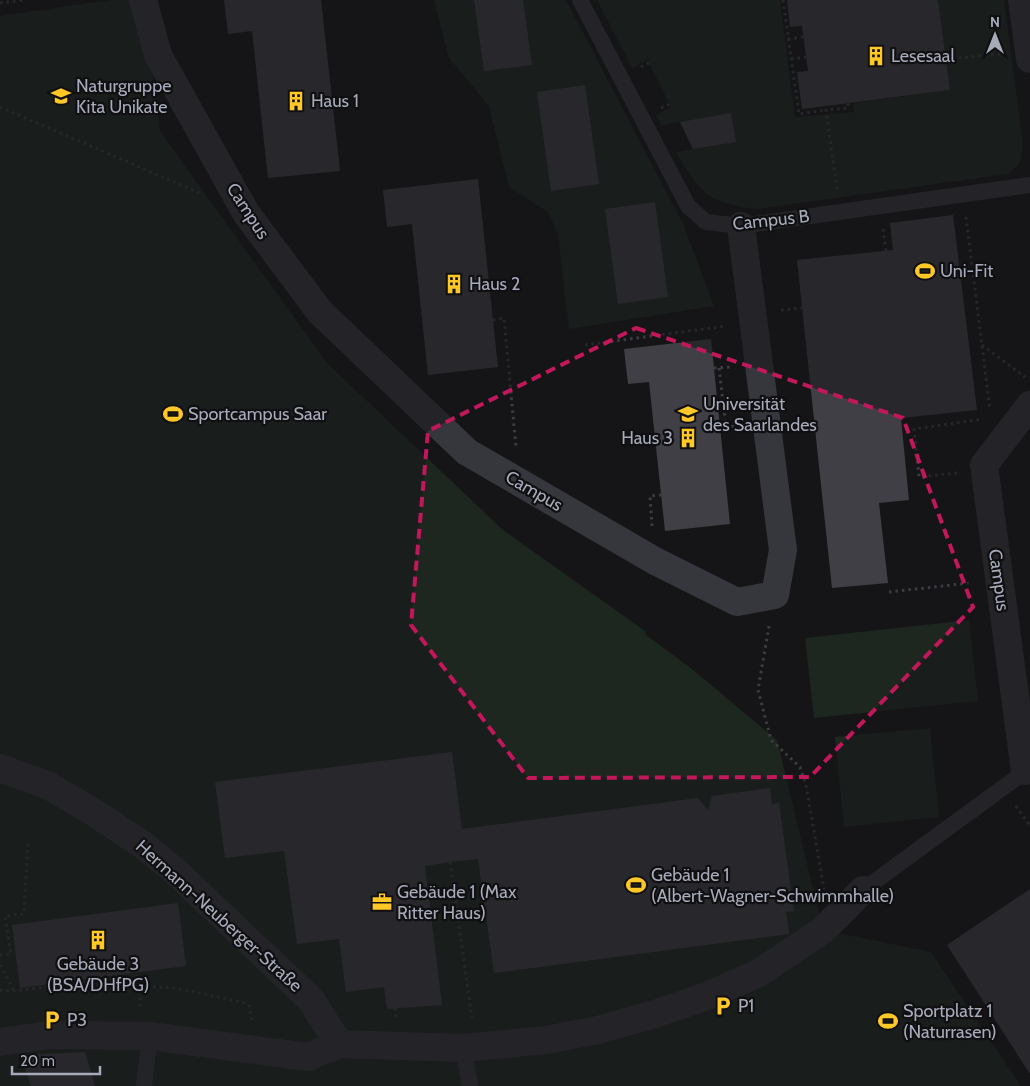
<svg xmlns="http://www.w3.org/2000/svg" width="1030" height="1086" font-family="Cabin,sans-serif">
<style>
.green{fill:#1d261f}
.building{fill:#3f3f45}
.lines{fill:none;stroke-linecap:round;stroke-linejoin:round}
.path{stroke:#3c3d44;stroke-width:3;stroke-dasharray:2.5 4;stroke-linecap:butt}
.service{stroke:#36363d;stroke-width:16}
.minor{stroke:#36363d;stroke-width:28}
.marked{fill:none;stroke:#c2185b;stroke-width:4;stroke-dasharray:10 6;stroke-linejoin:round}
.labels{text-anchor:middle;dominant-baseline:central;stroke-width:4.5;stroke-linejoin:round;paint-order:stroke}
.poi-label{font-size:18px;fill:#a6aab9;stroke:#101012;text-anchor:start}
.street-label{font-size:18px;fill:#a6aab9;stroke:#101012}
</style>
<rect width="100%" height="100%" fill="#151517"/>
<path class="green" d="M110 0H143L160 131 326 362 503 530 645 631 646 635 692 669 777 740 823 930 931 952 1021 1086H0V16Z
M434 0H566L683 224 714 306 569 329 558 234 548 212 509 187 489 106 449 58Z
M597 0H780L795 117 854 112V103L950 90 938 0H1004L1023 145 1020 163 1008 174 756 209C708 203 700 193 676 152L735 142 731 114 661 125 656 115 671 107 650 65 648 60 632 68Z
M969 620 978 701 814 718 805 638Z
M930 728 939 817 844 827 835 737Z"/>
<path class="building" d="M224 0H321L340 171 268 178 252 31 228 34Z
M474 0H523L532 65 484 71Z
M787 0H938L950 90 802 109 797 72 808 71 802 26 790 27Z
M585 85 599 184 551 191 537 92Z
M731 113 736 142 693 149 680 122Z
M478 179 498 367 428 375 412 224 387 227 383 190Z
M655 202 668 297 618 304 605 209Z
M953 215 977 410 901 418 909 500 879 503 888 583 832 588 797 260 893 250 890 223Z
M711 339 730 524 665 531 649 382 628 384 624 349Z
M452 752 462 829 698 798 708 810 712 796 770 788 772 804 779 803 794 911 786 912 789 934 494 973 478 859 450 862 425 866 442 1005 387 1009 384 987 346 992 339 939 297 944 284 851 225 858 215 782Z
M1030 889V1074L947 945Z
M178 903 186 966 20 988 12 925Z
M85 1052 95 1086H31L21 1055Z"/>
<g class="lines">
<path class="path" d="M783 0 799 114 826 110
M0 3 23 0
M788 39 803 37
M791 59 806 57
M946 59 1000 54
M641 67 649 63
M0 107 202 194
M661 108 670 104
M837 189 826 110 848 108V103
M966 217 990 410
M883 229 896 325
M891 288H898
M781 310 802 308
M493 320 504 318 516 447
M585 345 726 326
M982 345 1025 377
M900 348V353H905
M714 368 731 367
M719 368 726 427 738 426
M957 473 919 477 914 429 983 419
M652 526 650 496 661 495
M889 592 970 583
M769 626 758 690 771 740 800 767 806 785 824 889
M1016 806 1030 826
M450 862 472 1018
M0 955 11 954 5 916 24 914 28 841
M0 965 14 991
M140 986 175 988 242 1002 249 1006 252 1021
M0 990 14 991 140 976V1008
M395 1008 396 1017"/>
<path class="service" d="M580 0 688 206 706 222 741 226 1030 185
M863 890 1030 768
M463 1048 470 1086
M144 1086 150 1036"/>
<path class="minor" d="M143 0 158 55 246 213 320 312 467 452 655 561 737 602 775 595 783 550 741 226
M1022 0 1030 59
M0 768 49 786 95 813 143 845 176 872 311 1000 339 1044
M1025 771 984 465 1030 405
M0 1042 49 1035 150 1036 308 1057 339 1044 463 1048 546 1040 598 1030 655 1014 704 997 759 973 823 930 863 890"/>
</g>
<path d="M0 0H1030V1086H0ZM636 328 903 418 973 607 810 777 528 778 411 625 428 431Z" fill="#151517" fill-opacity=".55" fill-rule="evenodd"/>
<path class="marked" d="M636 328 903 418 973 607 810 777 528 778 411 625 428 431Z"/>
<defs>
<symbol id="building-bare" viewBox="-9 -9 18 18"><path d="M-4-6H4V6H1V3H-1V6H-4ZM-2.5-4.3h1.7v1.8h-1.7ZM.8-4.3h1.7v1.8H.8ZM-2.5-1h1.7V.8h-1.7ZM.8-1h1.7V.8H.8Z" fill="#ffc826" stroke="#101012" stroke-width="2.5" paint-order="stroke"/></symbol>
<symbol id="school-bare" viewBox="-9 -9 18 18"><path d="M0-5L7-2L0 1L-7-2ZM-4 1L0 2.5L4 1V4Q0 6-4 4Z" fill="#ffc826" stroke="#101012" stroke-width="2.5" paint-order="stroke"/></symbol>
<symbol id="stadium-bare" viewBox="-9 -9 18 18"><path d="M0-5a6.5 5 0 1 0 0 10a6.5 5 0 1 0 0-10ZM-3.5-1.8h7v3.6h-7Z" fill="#ffc826" stroke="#101012" stroke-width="2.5" paint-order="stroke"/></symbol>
<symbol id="university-bare" viewBox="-9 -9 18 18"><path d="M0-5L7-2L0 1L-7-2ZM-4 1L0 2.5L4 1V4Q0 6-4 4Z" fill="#ffc826" stroke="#101012" stroke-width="2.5" paint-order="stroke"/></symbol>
<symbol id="office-bare" viewBox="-9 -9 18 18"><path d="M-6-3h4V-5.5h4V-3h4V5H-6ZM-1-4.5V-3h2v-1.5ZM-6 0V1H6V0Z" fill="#ffc826" stroke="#101012" stroke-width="2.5" paint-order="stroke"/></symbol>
<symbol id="parking-bare" viewBox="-9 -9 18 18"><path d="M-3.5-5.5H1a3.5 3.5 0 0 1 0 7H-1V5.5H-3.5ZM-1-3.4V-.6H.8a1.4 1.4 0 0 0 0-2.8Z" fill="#ffc826" stroke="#101012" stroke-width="2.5" paint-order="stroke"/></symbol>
</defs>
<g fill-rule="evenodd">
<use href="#building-bare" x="862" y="42" width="28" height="28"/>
<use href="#school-bare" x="47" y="82" width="28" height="28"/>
<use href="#building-bare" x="282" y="87" width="28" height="28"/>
<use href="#stadium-bare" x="911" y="257" width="28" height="28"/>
<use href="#building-bare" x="440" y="270" width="28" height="28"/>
<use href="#stadium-bare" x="159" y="400" width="28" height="28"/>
<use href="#university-bare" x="674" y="400" width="28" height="28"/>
<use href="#building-bare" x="674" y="424" width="28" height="28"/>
<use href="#stadium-bare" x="622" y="871" width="28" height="28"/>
<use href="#office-bare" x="368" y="888" width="28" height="28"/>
<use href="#building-bare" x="84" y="926" width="28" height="28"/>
<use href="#parking-bare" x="709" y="992" width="28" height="28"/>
<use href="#parking-bare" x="38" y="1006" width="28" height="28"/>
<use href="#stadium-bare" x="874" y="1007" width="28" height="28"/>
</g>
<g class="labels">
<g class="poi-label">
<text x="891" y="56">Lesesaal</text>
<text x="76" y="86">Naturgruppe<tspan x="76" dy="21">Kita Unikate</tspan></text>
<text x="311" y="101">Haus 1</text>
<text x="940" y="271">Uni-Fit</text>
<text x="469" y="284">Haus 2</text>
<text x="703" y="404">Universität<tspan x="703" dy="21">des Saarlandes</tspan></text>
<text x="188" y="414">Sportcampus Saar</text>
<text x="673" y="438" text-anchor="end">Haus 3</text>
<text x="651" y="875">Gebäude 1<tspan x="651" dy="21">(Albert-Wagner-Schwimmhalle)</tspan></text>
<text x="397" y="892">Gebäude 1 (Max<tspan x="397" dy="21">Ritter Haus)</tspan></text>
<text x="98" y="964" text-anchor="middle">Gebäude 3<tspan x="98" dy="21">(BSA/DHfPG)</tspan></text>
<text x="738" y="1006">P1</text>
<text x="903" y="1011">Sportplatz 1<tspan x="903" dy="21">(Naturrasen)</tspan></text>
<text x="67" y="1020">P3</text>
</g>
<g class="street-label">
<text transform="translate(248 211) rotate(57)">Campus</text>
<text transform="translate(771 220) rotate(-6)">Campus B</text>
<text transform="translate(534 491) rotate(30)">Campus</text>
<text transform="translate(999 580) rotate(82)">Campus</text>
<text transform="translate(219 916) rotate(42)">Hermann-Neuberger-Straße</text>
</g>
</g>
<g transform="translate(995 35)" stroke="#101012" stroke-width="4" paint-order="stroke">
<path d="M0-4L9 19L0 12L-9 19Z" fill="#a6aab9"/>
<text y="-8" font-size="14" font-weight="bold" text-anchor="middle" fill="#a6aab9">N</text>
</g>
<path d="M12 1066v8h88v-8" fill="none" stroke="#a6aab9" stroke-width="2.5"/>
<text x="20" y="1066" font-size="15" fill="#a6aab9" stroke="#101012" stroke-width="4" paint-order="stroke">20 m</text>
</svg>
